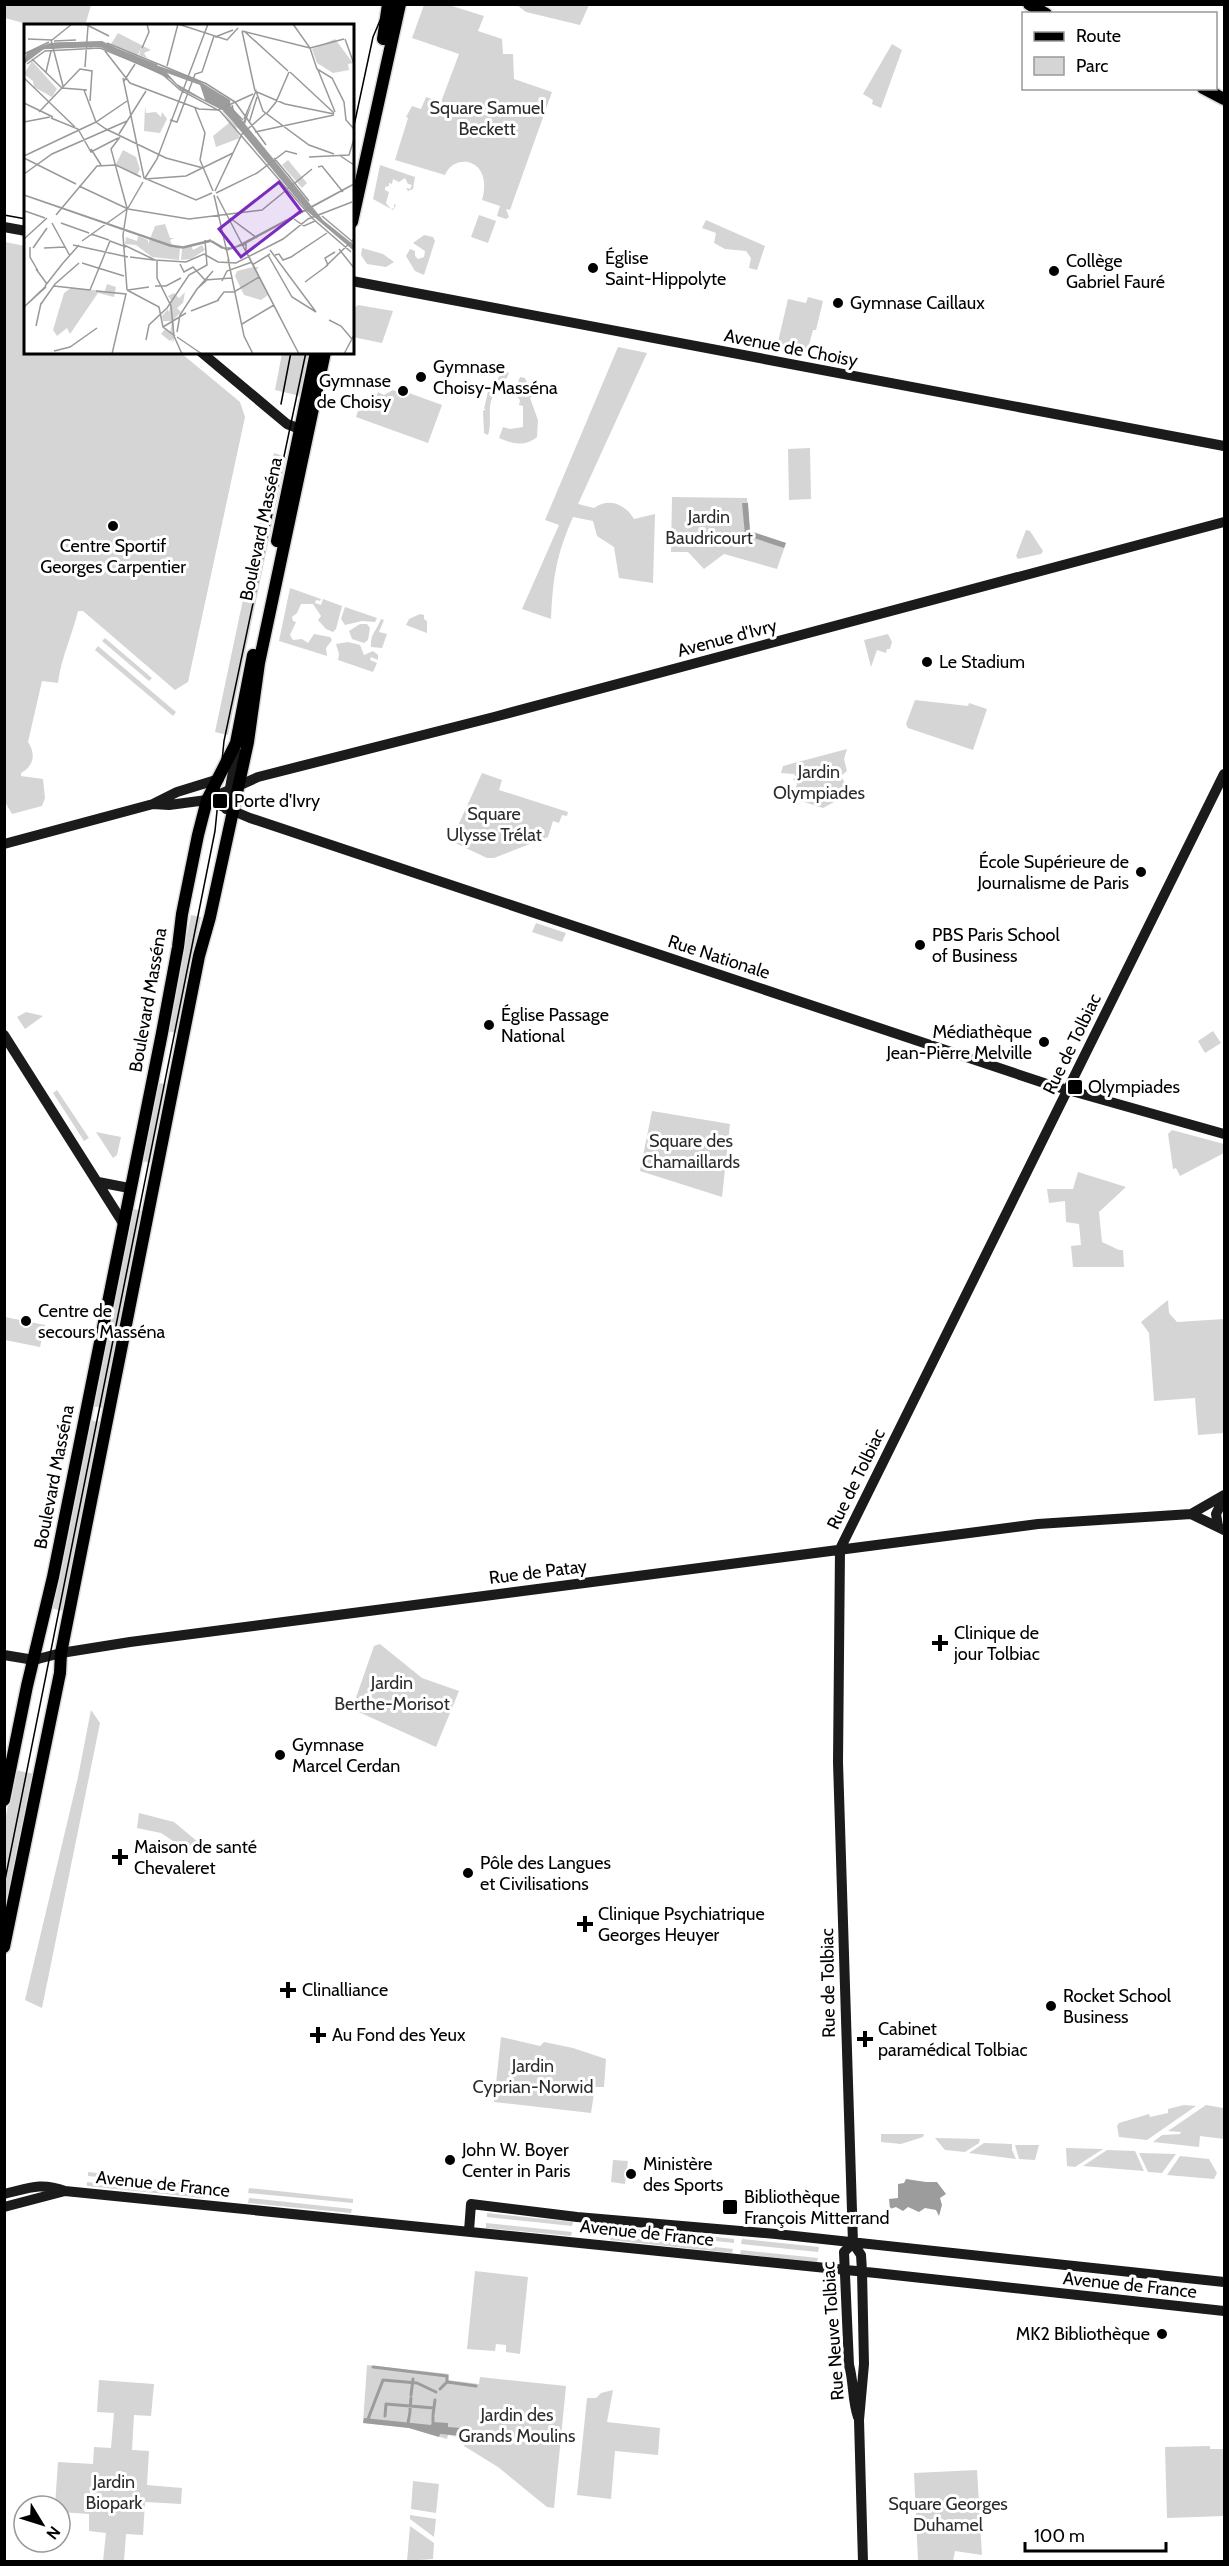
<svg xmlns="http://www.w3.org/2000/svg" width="1229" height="2566" font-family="Cabin,sans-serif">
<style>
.green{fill:#d5d5d5}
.water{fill:#9c9c9c}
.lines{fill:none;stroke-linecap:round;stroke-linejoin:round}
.stream{stroke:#9c9c9c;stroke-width:3}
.primary-casing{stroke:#dbdbdb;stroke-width:15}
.secondary{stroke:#1b1b1b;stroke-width:10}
.primary{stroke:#000;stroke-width:12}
.tram{stroke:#000;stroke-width:1.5}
.poi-dot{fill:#000;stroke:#fff;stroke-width:2}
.labels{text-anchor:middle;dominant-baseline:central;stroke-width:6;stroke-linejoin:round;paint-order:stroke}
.park-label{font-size:18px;fill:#2c2c2c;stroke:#fff}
.poi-label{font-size:18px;fill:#000;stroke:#fff;text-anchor:start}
.street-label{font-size:18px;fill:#000;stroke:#fff}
.inset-river{fill:none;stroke:#9c9c9c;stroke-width:3}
.inset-road{fill:none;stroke:#999;stroke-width:1.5}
.view{fill:#7b2cbf;fill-opacity:0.15;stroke:#7b2cbf;stroke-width:3}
.inset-edge{fill:none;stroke:#000;stroke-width:3}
</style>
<rect width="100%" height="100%" fill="#fff"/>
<path class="green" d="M4 5 5 4 91 5 85 26 31 25 5 18Z
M424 5H449L484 16 478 31 502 39 503 54H513L514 79 552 92 510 210 506 209 509 217 506 219 497 216 500 206 482 200C494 158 454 152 445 175L395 160 408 118 406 117 412 106 421 109 426 97 441 102 459 54 412 38Z
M517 5H589L580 25 526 12Z
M892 44 902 50 881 108 872 104 873 100 863 94Z
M380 165 415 177 413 189 408 191 406 188 410 189 412 185 408 184 405 178 399 182 393 179 392 184 389 183V186L385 187V190L389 192 386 203 391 209 394 208V204L396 205 393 210 373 199Z
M479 215 496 221 488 243 471 237Z
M706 220 765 246 757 270 749 268 751 258 746 251 725 249 714 243 716 233 702 228Z
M424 235 433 237 435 241 424 275 415 271 406 256 410 249 415 251V256L418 259 424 257 425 251 413 243Z
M5 242 25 246 26 352 181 353 240 402 245 417 188 682 175 690 83 611H78C72 636 61 658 58 683L42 681 28 742C36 754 34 766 21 773V776L43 779 45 798 42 806 12 814 4 800Z
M362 248 383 254 394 262 386 267 367 264 361 255Z
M808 297 823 301 816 330H813L807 352 777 346 788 299 806 303Z
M358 305 393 311 382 343 353 337V309Z
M618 347 647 353 578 504 594 508C609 497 625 504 634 519L655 514 653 583 619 578 614 547 597 536 593 521 573 517C556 556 553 577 551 619L522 609 559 525 545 520Z
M282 353H309L300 396 275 390Z
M505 371 509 373C504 386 494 390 491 401 488 413 492 423 488 435L484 433 483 411 486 409H484L489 387Z
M520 377 525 378 533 396 530 398 538 420 537 437C525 447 512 444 499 438L503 427 510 429 523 427V406L519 405 520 400 514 393Z
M393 390 408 396 409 393 442 405 428 443 356 417 363 396 369 398 370 395 376 397 378 392 384 395Z
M810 448 811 499 789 500 788 449Z
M274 453 286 457 228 735 215 732Z
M672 497 747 498 750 531 786 543 777 569 724 554 704 569 688 552H671Z
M1026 530 1030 531 1043 551 1041 554 1018 559 1016 556Z
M290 588 321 599 320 601 316 600 315 603 321 605 323 599 342 606 336 629 333 632 326 629 318 620 321 616 313 604H301L297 613 292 617 293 621 296 622 290 635 293 640 302 639 308 643 314 634 330 637 332 640 326 648 327 656 279 641Z
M345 607 377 618 375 622 362 621 345 625 341 619Z
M420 614 424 615V619L427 621V633L406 625 409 619Z
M381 619 384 620 379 632 387 634 382 648 371 647C370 634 377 630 381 619Z
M360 624H367L370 628 368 640 364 643 352 639 349 631Z
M888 634 892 642 890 649H887L886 653 877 650 871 667 864 640Z
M105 638 152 678 149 681 102 641Z
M348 642 360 645 364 655 373 651 378 655V660L371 657 370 660 377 663 373 672 338 660 339 654 336 644Z
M98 646 176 712 173 716 95 650Z
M915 700 968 706 969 703 987 709 973 750 908 728 906 724Z
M847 749 844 759 847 771 841 776 846 785 843 793 849 794 823 808 795 799 798 791 795 790 797 784 793 779 796 777 794 774 781 773 783 766Z
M482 773 502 780 499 790 568 812 567 816 562 815 559 823 553 821 548 837 494 858H487L451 841Z
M191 915 201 917 177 1033 167 1031Z
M536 923 566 933 562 942 532 932Z
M26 1012 43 1016 25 1029 17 1017Z
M1213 1031 1221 1043 1205 1053 1198 1041Z
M158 1083 166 1084 150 1163 142 1161Z
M57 1090 89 1138 84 1141 53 1093Z
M652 1111 730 1124 722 1197 640 1171Z
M1172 1130 1224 1144V1153L1180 1176 1176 1168 1173 1169 1168 1134Z
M96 1132 121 1137 117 1155 113 1158Z
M1078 1172 1126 1187 1099 1212 1102 1242 1119 1250H1123L1124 1267H1073L1071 1246 1081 1245 1079 1224 1066 1222 1065 1201 1049 1203 1047 1189H1073Z
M130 1208 142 1211 103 1408 91 1406Z
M1168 1300 1169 1313 1177 1322 1224 1319V1433L1198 1435 1195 1398 1154 1401 1149 1333 1141 1322Z
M5 1317 45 1325 40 1347 5 1340Z
M89 1420 101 1422 63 1611 51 1608Z
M380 1644 422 1678 459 1691 436 1747 352 1709 374 1646Z
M91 1710 100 1723 42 2008 25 2000 78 1777Z
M15 1770 35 1774 5 1926V1821Z
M139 1813 174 1822 198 1842 185 1849 161 1833 137 1828Z
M501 2037 540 2046 544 2042 573 2048 606 2059 604 2087H595L591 2113 494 2102Z
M1184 2105 1196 2106 1147 2140 1119 2137 1117 2126 1119 2123 1149 2114 1150 2117 1168 2113V2109Z
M1206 2105 1223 2108 1224 2139 1200 2136 1199 2147 1153 2142 1162 2135 1180 2134 1181 2132 1168 2131Z
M881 2134H924L923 2137 901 2144 881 2142Z
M935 2138 980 2139 979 2143 965 2152 945 2150Z
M984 2143 1012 2144V2150L1016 2159 969 2153Z
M1015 2145H1039L1035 2160 1019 2159Z
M1066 2148 1103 2149 1075 2167 1067 2166Z
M1107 2150 1135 2151 1144 2171 1083 2166Z
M1139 2153 1176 2154 1162 2173 1148 2172Z
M1180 2156 1209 2159 1217 2173 1214 2179 1167 2175Z
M613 2160 628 2161 625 2184 611 2182Z
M88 2172 206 2185V2188L142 2180 141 2182 99 2175 98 2177 88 2176Z
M87 2182 97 2183V2185L205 2195 204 2198 87 2186Z
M249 2188 353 2199V2203L248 2193Z
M249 2198 352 2209 351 2213 248 2203Z
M487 2213 573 2222 572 2226 487 2217Z
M486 2223 572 2232 571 2236 486 2228Z
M612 2226 734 2239V2243L612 2230Z
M611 2236 733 2249 732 2253 610 2240Z
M742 2239 819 2247 818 2252 741 2244Z
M741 2250 818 2258 817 2262 740 2254Z
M475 2271 528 2277 520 2354 506 2352V2345L496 2344 495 2351 467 2349Z
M367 2365 449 2374 448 2380 479 2384 480 2377 566 2386 554 2508 547 2507 498 2467 464 2446V2438L448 2435 447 2439 409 2428 363 2423Z
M99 2380 154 2384 151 2416 134 2415 132 2450 149 2451 147 2485 182 2488 181 2504 145 2502 143 2535 126 2534 124 2561H103L106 2533 89 2531V2514L60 2512V2506H55L58 2462 93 2464 94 2447 111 2448 114 2413 97 2412Z
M613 2390 607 2422 660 2428 658 2455 615 2451 611 2499 577 2495 587 2398H596L601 2393Z
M1210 2446V2449H1224V2516L1167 2518 1165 2447Z
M977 2470 982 2555 955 2551 953 2561H918L914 2473Z
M413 2481 439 2484 436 2513 411 2509Z
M410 2515 436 2519 434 2537 410 2519Z
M410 2526 434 2543 433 2559 407 2561Z"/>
<path class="water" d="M742 503H748L750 531 786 543 784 548 745 535Z
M906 2179 926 2182H937L946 2194 940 2198 942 2205 939 2216 936 2210 925 2208 919 2212 908 2207 903 2211 896 2207 890 2209 889 2199 898 2198V2184L904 2183Z
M364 2418 431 2425 432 2422 448 2423V2427L461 2428V2432H463V2436L440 2434 439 2437 409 2428 363 2423Z"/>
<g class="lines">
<path class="stream" d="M373 2367 447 2376V2382
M440 2389 447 2382 476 2386
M411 2395 413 2379
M410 2410 411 2398
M433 2415 435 2400
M385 2416 386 2404 434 2408
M368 2419 383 2380 417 2383 436 2392
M433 2422V2417
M408 2423 410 2412"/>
<defs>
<path id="primary" d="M1029 4 1046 14
M383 39 388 4
M1203 88 1224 99
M352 222 400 4
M277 541 316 352
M4 1800 27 1686 53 1577 162 1033 178 947 182 914 198 835 207 800 236 743 253 655
M4 1947 60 1673 61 1653 199 956 210 917 248 742 259 663 325 352"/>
</defs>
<use href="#primary" class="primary-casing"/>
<path class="secondary" d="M4 227 26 231
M352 281 1224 446
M201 352 287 424 305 431
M207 800 250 818 1047 1084 1224 1134
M153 804 169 805 207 800 258 777 494 717 1224 522
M226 809 236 756 235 747
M4 844 153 804 177 792 219 779
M4 1035 123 1223
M98 1182 129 1188
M1191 1514 1224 1530
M1218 1526 1216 1514 1224 1498
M4 1655 34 1660 61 1653 130 1642 1038 1524 1191 1514 1224 1495
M4 2194C29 2188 41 2182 65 2191L876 2273 1224 2311
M4 2207 65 2191
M469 2231 471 2204 577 2217 776 2234 1224 2282
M853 2243 844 2252 849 2365C854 2382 852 2400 858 2417
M863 2562 859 2420 864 2364 862 2271 861 2255 853 2243 838 1762 840 1549 1224 774"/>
<use href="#primary" class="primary"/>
<path class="tram" d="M352 135 373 37 387 4
M4 215 26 219
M281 404 291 352
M4 1885 215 831 224 741 306 352"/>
</g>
<g class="poi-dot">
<circle cx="593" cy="268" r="6"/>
<circle cx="1054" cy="271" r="6"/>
<circle cx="838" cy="303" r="6"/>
<circle cx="421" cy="377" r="6"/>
<circle cx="403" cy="391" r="6"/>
<circle cx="113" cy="526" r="6"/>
<circle cx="927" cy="662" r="6"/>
<rect x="212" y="793" width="16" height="16" rx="3"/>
<circle cx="1141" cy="872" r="6"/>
<circle cx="920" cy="945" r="6"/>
<circle cx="489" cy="1025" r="6"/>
<circle cx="1044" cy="1042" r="6"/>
<rect x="1067" y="1079" width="16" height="16" rx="3"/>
<circle cx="26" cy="1321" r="6"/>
<path d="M937 1634h6v6h6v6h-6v6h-6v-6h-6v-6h6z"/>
<circle cx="280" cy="1755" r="6"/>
<path d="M117 1848h6v6h6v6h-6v6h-6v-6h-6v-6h6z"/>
<circle cx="468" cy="1873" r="6"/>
<path d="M582 1915h6v6h6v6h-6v6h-6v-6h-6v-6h6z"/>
<path d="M285 1981h6v6h6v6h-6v6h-6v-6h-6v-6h6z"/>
<circle cx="1051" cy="2006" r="6"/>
<path d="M315 2026h6v6h6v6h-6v6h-6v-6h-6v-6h6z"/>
<path d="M862 2030h6v6h6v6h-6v6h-6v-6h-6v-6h6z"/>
<circle cx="450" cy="2160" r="6"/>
<circle cx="631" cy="2174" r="6"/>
<rect x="722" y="2199" width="16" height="16" rx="3"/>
<circle cx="1162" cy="2334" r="6"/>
</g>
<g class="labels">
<g class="park-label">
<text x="487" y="108">Square Samuel<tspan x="487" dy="21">Beckett</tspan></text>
<text x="709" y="517">Jardin<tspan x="709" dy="21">Baudricourt</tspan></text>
<text x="819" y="772">Jardin<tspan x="819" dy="21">Olympiades</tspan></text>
<text x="494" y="814">Square<tspan x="494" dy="21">Ulysse Trélat</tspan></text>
<text x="691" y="1141">Square des<tspan x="691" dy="21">Chamaillards</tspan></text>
<text x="392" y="1683">Jardin<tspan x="392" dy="21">Berthe-Morisot</tspan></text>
<text x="533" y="2066">Jardin<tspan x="533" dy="21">Cyprian-Norwid</tspan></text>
<text x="517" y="2415">Jardin des<tspan x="517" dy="21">Grands Moulins</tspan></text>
<text x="114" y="2482">Jardin<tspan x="114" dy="21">Biopark</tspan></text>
<text x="948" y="2504">Square Georges<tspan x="948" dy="21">Duhamel</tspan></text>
</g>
<g class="poi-label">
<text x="605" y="258">Église<tspan x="605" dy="21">Saint-Hippolyte</tspan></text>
<text x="1066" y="261">Collège<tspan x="1066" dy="21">Gabriel Fauré</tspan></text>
<text x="850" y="303">Gymnase Caillaux</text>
<text x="433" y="367">Gymnase<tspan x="433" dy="21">Choisy-Masséna</tspan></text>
<text x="391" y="381" text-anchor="end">Gymnase<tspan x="391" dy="21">de Choisy</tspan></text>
<text x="113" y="546" text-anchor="middle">Centre Sportif<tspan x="113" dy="21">Georges Carpentier</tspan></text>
<text x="939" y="662">Le Stadium</text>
<text x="234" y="801">Porte d'Ivry</text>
<text x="1129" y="862" text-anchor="end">École Supérieure de<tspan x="1129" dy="21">Journalisme de Paris</tspan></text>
<text x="932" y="935">PBS Paris School<tspan x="932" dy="21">of Business</tspan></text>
<text x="501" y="1015">Église Passage<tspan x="501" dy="21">National</tspan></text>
<text x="1032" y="1032" text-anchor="end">Médiathèque<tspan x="1032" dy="21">Jean-Pierre Melville</tspan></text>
<text x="1088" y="1087">Olympiades</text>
<text x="38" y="1311">Centre de<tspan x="38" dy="21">secours Masséna</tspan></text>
<text x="954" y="1633">Clinique de<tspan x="954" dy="21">jour Tolbiac</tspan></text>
<text x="292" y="1745">Gymnase<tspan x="292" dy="21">Marcel Cerdan</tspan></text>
<text x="134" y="1847">Maison de santé<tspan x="134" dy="21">Chevaleret</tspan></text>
<text x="480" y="1863">Pôle des Langues<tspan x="480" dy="21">et Civilisations</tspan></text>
<text x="598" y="1914">Clinique Psychiatrique<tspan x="598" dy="21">Georges Heuyer</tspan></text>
<text x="302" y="1990">Clinalliance</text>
<text x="1063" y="1996">Rocket School<tspan x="1063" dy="21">Business</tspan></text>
<text x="878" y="2029">Cabinet<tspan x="878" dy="21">paramédical Tolbiac</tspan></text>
<text x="332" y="2035">Au Fond des Yeux</text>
<text x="462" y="2150">John W. Boyer<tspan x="462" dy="21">Center in Paris</tspan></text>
<text x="643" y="2164">Ministère<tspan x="643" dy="21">des Sports</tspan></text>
<text x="744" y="2197">Bibliothèque<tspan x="744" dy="21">François Mitterrand</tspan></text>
<text x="1150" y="2334" text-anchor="end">MK2 Bibliothèque</text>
</g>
<g class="street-label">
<text transform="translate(791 348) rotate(11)">Avenue de Choisy</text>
<text transform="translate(261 529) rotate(-78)">Boulevard Masséna</text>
<text transform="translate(727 638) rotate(-15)">Avenue d'Ivry</text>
<text transform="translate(719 957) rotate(18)">Rue Nationale</text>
<text transform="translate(148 1000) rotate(-80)">Boulevard Masséna</text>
<text transform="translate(1072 1044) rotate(-64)">Rue de Tolbiac</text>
<text transform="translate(54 1477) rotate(-79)">Boulevard Masséna</text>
<text transform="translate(856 1479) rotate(-64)">Rue de Tolbiac</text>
<text transform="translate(538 1572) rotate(-7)">Rue de Patay</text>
<text transform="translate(828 1983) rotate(-91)">Rue de Tolbiac</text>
<text transform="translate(163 2184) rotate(6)">Avenue de France</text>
<text transform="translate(647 2233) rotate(6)">Avenue de France</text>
<text transform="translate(1130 2285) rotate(6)">Avenue de France</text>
<text transform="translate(833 2331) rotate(-94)">Rue Neuve Tolbiac</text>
</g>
</g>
<g transform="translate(24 24)">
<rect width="330" height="330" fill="#fff"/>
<path d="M94 9 127 26 120 29 123 34 115 31 117 24 113 33 87 20ZM311 15 329 39 324 40 325 46 309 49 293 39 288 25ZM8 37 33 65 28 73 10 63 9 57 0 50ZM121 82 122 89 132 88 137 93 138 88 143 95 136 109 120 107ZM197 86 219 108 212 103 216 114 192 123 189 112 206 98ZM99 126 112 133 116 145 113 151 92 140ZM264 136 283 159 278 164 258 141ZM141 200 146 214H150L146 216 148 221 156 224 155 236 128 233 112 221 101 220 102 213 113 217 114 212 124 216V220L131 202ZM167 221 169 226 178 221 181 226 167 235 157 236 158 225ZM229 243H235L232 246 244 271 237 276 220 271 211 252 213 247ZM83 260 92 263 90 273 74 269 46 310 43 304 33 312 29 306 40 269 47 264 81 267ZM161 268 159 279 153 284 157 288 150 295V316L148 319 149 315 146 317 137 310 141 305 146 309 148 297H139L138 292 144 285 145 289 147 276 144 272 150 269 155 274Z" fill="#d5d5d5"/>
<path d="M78 17 117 36 170 54 206 76 207 84 219 98 228 80 221 100 299 196 330 221V227L283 187 200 87 156 65 146 55 76 23 20 25 0 40 3 28 26 19ZM143 49 176 61 181 76 153 60Z" fill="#9c9c9c" fill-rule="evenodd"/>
<path class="inset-river" d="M30 20 75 19M65 22 76 21 102 33M17 24 60 21M93 26 133 42M206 83 221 103M200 86 229 116"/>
<path class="inset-road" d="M61 0 85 12M154 0 203 16 214 4M269 0 286 24 293 45 308 54 320 78 322 96 330 105M218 7 286 24M218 7 231 67M220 7 264 47M191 13 209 6M4 15 28 16 48 0M321 15 330 40M27 16 39 62M30 17 52 16M83 19 183 60M118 24 125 8 123 0M286 24 320 15M81 27 106 59 175 85 194 86 229 70M0 30 25 18M8 35 38 64 63 66M3 40 21 27 76 24 137 49 156 66 196 87 288 194 327 228M143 42 154 0M61 43 64 2M294 46 311 88M22 48 27 27M266 48 310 89M0 54 51 103M99 54 120 154 172 176 188 169M100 57 111 40M181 59 211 78M60 66 72 98 82 105 142 134 179 144M233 68 261 80 310 90M211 78 242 121M0 79 29 93M208 79 209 86 219 96M171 84 181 109 176 136 189 167M15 88 56 45 68 47 66 77M243 89 252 78 265 48M27 94 54 105 67 128 94 114M220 95 232 67 239 87 285 121 310 130M146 96 153 98 171 50 178 48 190 12M0 98 26 93M225 99 233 73M231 108 310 91M95 110 122 67M96 113 87 125 103 184M67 125 77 141M315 131 330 141M0 132 72 98 103 77M285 133 325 131 330 115M0 134 52 160M250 134 266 153M294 143 298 142 319 168M0 150 28 130 103 97M265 152 285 177M121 154 133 135 184 0M121 155 162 152 209 129M55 162 104 185M191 167 218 110 242 89M192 169 233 149 262 127 273 130M0 171 146 221 159 223 187 216M0 171 146 222 159 224 188 217 203 226 218 221 330 160M190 171 205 237M193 172 218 220M104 184 119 158M103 185 99 211 103 266M104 185 165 195 238 186 288 145M1 187 21 194M32 191 73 142 92 141 117 153M298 192 330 219M206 194 233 214M270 195 280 202 291 197M28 199 46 232M37 199 65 209M67 210 85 216M0 215 23 194M185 216 198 224H210L330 160M58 217 103 185M222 218V227L275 330M222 219 219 222 275 330M49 221 104 233M100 221 131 236 162 238 180 230 194 238 212 239 259 215 284 195 328 178M6 223V233L14 247M9 224 23 204M20 224 41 223M315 225 330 244M246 226 292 288M244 231 268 273 292 288M251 231 255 230 259 236 267 233 303 209M106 233 130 236M204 235 220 312 229 330M133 237V254L147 282 150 312 158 330M39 239 55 221M58 239 100 252M156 240 160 248 169 243 181 256 208 254M228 241 246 230M304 241 301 234 311 228M302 242 330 215M12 245 23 260M184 255 173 265 189 247M198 257 203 247 228 238M281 258 304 241M21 262 39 239M30 262 66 266M131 262H142L157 254M66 266 86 217 102 223M103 266 135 283 139 303 151 312M104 266 125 263M72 267 102 270 88 330M193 277 200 268H210L235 253M17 280 31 260 55 239M0 283 22 262M0 283 22 263M167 287 195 276M305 296 317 302 328 315M218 300 250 281M12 302 17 279M139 303 162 289M153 308 156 291 173 265M153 313 178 330M122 316 125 301 143 284 165 251 183 241 181 216M30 327 46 323 73 304M320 330 330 311"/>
<path class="view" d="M255 158 277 187 217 233 195 205Z"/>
<rect width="330" height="330" class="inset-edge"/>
</g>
<rect width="1229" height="2566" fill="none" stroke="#000000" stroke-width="12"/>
<rect x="1022" y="12" width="195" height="78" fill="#ffffff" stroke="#999999" stroke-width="1.5"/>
<rect x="1034" y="32" width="30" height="9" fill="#000000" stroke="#999999" stroke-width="1.5"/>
<text x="1076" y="42" font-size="18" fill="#000000">Route</text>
<rect x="1034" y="57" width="30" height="18" fill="#d5d5d5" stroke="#999999" stroke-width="1.5"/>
<text x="1076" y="72" font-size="18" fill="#000000">Parc</text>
<g transform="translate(42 2524) rotate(128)"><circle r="28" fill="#ffffff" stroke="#999999" stroke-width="1.5"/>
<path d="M0-4.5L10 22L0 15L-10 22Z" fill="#000000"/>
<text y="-9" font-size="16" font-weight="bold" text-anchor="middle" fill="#000000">N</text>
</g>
<path d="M1025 2542v9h141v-9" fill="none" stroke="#000000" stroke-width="3"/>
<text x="1034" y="2542" font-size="18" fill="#000000" stroke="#ffffff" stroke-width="4.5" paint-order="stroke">100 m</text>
</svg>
